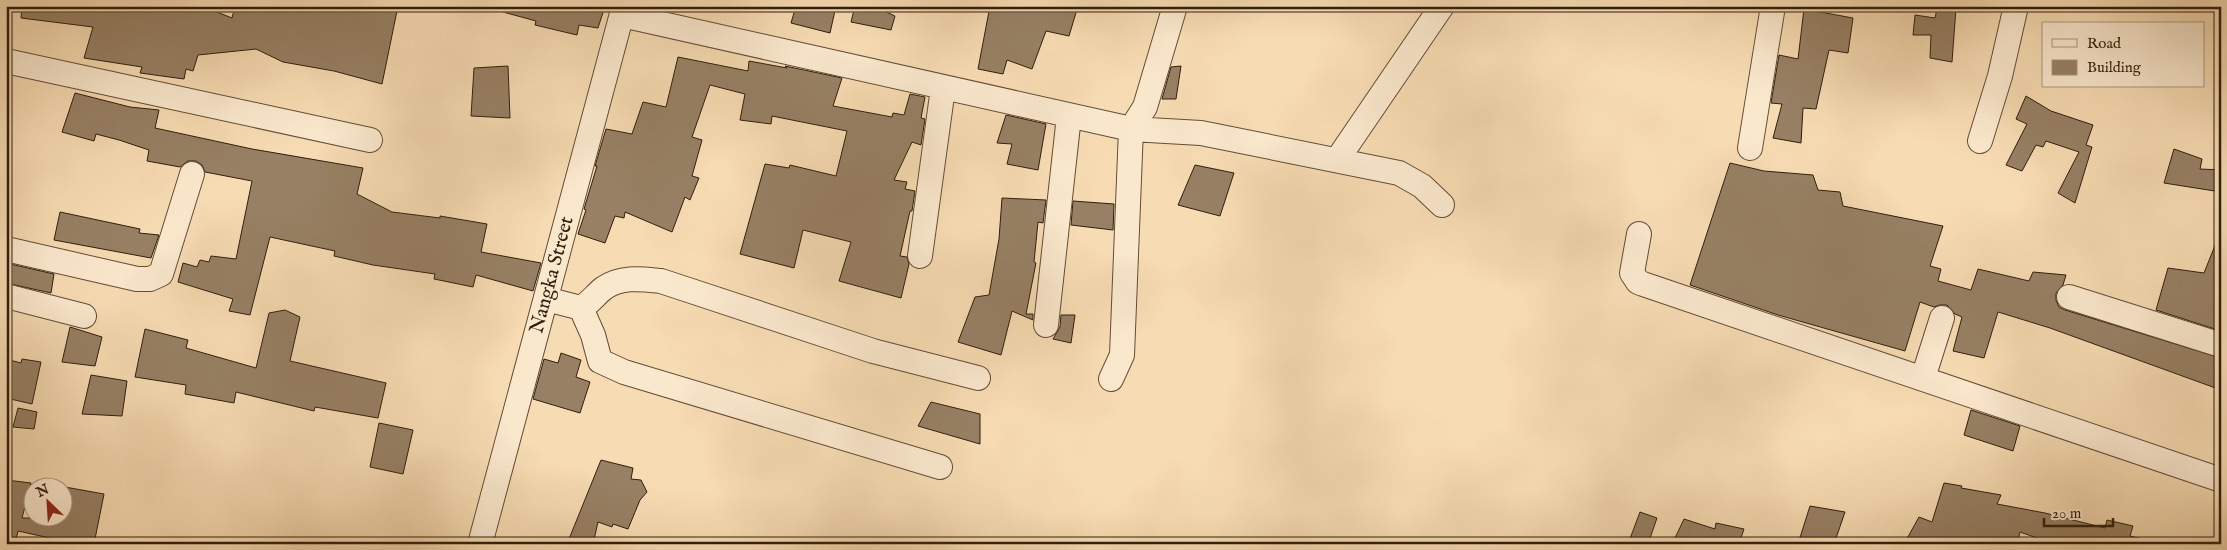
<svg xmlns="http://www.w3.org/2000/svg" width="2227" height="550" font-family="'IM FELL English',serif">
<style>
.building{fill:#978064;stroke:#301e0f}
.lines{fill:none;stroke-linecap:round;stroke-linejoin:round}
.minor-casing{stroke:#624d38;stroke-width:26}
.minor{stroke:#fae8cd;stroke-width:24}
.labels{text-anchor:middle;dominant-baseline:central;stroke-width:5;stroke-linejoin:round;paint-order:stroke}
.street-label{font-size:20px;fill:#301e0f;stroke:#fae8cd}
</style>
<rect width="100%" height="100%" fill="#f7dbb2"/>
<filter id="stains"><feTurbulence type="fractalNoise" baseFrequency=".004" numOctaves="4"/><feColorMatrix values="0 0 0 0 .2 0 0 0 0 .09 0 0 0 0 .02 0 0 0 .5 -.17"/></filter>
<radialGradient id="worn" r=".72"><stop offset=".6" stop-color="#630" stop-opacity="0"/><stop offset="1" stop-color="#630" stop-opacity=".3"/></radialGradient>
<path class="building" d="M22 6H149L174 12 176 6H202L232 18 235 6H398L382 84 334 71 283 62 256 49 198 55 193 71 186 69 184 79 140 73 142 67 84 58 93 27 21 18Z
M504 6H605L598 28 579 25 577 35 535 25 536 21 503 12Z
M796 6H836L830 33 791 23Z
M855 6 876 7 895 16 891 30 851 22Z
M990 6H1078L1069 36 1046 31 1032 69 1007 60 1003 74 978 69Z
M1956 8 1952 62 1930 58 1931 35H1913L1915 15 1935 18 1937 9Z
M1804 9 1853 18 1848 53 1829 50 1816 109 1803 108 1801 143 1773 138 1782 104 1771 103 1779 55 1798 59Z
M678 57 748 71 749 61 787 68 785 66 842 78 833 106 892 117 893 113 904 115 910 94 925 97 921 118 925 119 921 145 912 142 894 180 907 182 905 189 915 191 912 211H910L900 256 907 257 909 264 901 298 839 281 851 242 803 230 794 268 740 254 765 164 789 168 790 165 836 176 847 131 772 116 771 124 740 120 745 94 710 85 692 137 702 140 692 176 699 178 690 200 685 197 672 232 625 212 624 218 615 216 605 243 578 234 586 210 584 209 597 166H595L606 129 632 134 643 102 666 107Z
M508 66 510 118 471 116 474 68Z
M1181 66 1176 99H1162L1171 67Z
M75 93 130 107 159 110 155 128 252 149 363 168 357 194 392 212 440 218V216L487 224 481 252 541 263 533 291 476 275 473 287 434 279 435 274 373 265 334 256 335 251 270 237 250 315 229 311 233 299 178 282 183 263 197 267 200 260 209 262 211 256 236 259 252 181 205 172 202 165 196 161H188L180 167 147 161 149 150 119 140 96 134 94 141 62 132Z
M2026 96 2051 111 2093 125 2086 145 2092 147 2075 203 2058 193 2079 152 2046 141 2043 147 2036 145 2022 171 2006 165 2027 124 2016 119Z
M1006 115 1046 124 1038 170 1007 164 1012 144 997 143Z
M2174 149 2202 159 2200 169 2221 170V192L2164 183Z
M1730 163 1764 171 1813 175 1818 190 1840 192 1843 206 1943 226 1930 266 1941 269 1938 281 1971 290 1978 269 2029 281 2033 272 2066 275 2063 285 2056 293V300L2059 307 2065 310 2221 358V390L2050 328 1998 312 1984 358 1953 351 1962 317 1955 314 1947 305H1940L1934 307 1920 302 1905 351 1778 315 1690 285Z
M1195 165 1234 173 1220 216 1178 205Z
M1002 198 1046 200 1043 223 1038 222 1034 262 1036 263 1026 314H1033V320L1012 311 1001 355 958 342 975 297 989 295 999 239Z
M1073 201 1114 204 1113 230 1071 225Z
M60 212 140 229 139 233 159 235 151 258 54 240Z
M2220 233 2221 314 2218 330 2156 310 2168 268 2204 273Z
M6 263 54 274 51 293 6 283Z
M285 310 300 317 290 361 386 383 378 418 315 407 314 411 236 392 234 403 185 394 186 385 135 377 145 329 188 340 186 348 256 368 269 313Z
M1061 315H1075L1071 343 1053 339 1060 327Z
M70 327 102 337 95 366 62 362Z
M561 353 581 360 576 377 590 382 580 413 533 399 544 359 558 363Z
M6 359 21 363 22 359 41 362 32 404 6 398Z
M91 375 127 381 122 416 82 414Z
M931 402 980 414V444L918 426Z
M18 408 37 412 34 429 13 427Z
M1971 410 2020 426 2013 451 1964 435Z
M379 423 413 430 403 474 370 467Z
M601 460 633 468 631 479 641 480 647 492 640 500 628 529 613 524 612 527 598 522 593 544H567Z
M6 480 31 483 22 518H62V499L65 487 104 494 94 544H77L18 531 15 544H6Z
M1944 483 1962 486 1961 488 2001 495 1997 504 2045 513 2105 528 2107 520 2133 526 2130 536 2142 539 2141 544H2054L2020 532 2017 544H1904L1919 517 1932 522Z
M1810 506 1845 512 1834 544H1798Z
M1640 512 1657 518 1648 544H1628Z
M1684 519 1715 529 1716 523 1744 529 1741 538 1748 540V544H1687L1675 538Z"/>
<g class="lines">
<defs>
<path id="minor" d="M622 15 1131 129 1201 133 1399 173 1422 186 1442 205
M6 61 370 140
M1980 141 2000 76 2016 6
M1750 148 1773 6
M1337 160 1442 6
M1639 234 1632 273 1638 282 1643 284 2221 480
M6 249 137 279H150L161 274 192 174
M920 256 943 88
M6 296 84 316
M2069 297 2221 345
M546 299 581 308C590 303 596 294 604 288 622 276 641 279 661 281L873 351 978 378
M581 308 593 335 600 361 624 372 940 467
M1046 325 1069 116
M1923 378 1942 318
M1111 379 1122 355 1131 129 1145 107 1175 6
M480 544 624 6"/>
</defs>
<use href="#minor" class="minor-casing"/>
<use href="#minor" class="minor"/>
</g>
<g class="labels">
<g class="street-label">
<text transform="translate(552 275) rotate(-75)">Nangka Street</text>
</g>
</g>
<rect width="2227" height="550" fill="none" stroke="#f7dbb2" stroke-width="25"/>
<rect x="8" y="8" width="2212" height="535" fill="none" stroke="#301e0f" stroke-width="2.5"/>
<rect x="12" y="12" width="2202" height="525" fill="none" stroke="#301e0f"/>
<rect x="2042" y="22" width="162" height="65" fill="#fae8cd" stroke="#a99781"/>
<rect x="2052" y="39" width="25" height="8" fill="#fae8cd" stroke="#a99781"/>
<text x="2087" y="48" font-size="15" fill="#301e0f">Road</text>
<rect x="2052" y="60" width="25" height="15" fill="#978064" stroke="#a99781"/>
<text x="2087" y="72" font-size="15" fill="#301e0f">Building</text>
<g transform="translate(48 502) rotate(335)"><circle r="24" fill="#fae8cd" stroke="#a99781"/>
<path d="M0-4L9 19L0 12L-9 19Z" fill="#8f2418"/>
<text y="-8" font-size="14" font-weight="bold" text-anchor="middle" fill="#301e0f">N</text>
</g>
<path d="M2044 518v8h69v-8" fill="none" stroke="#301e0f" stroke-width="2.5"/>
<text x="2052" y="518" font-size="15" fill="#301e0f" stroke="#fae8cd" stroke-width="4" paint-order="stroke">20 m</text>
<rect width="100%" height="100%" filter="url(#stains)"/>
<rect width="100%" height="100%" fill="url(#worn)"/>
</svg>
